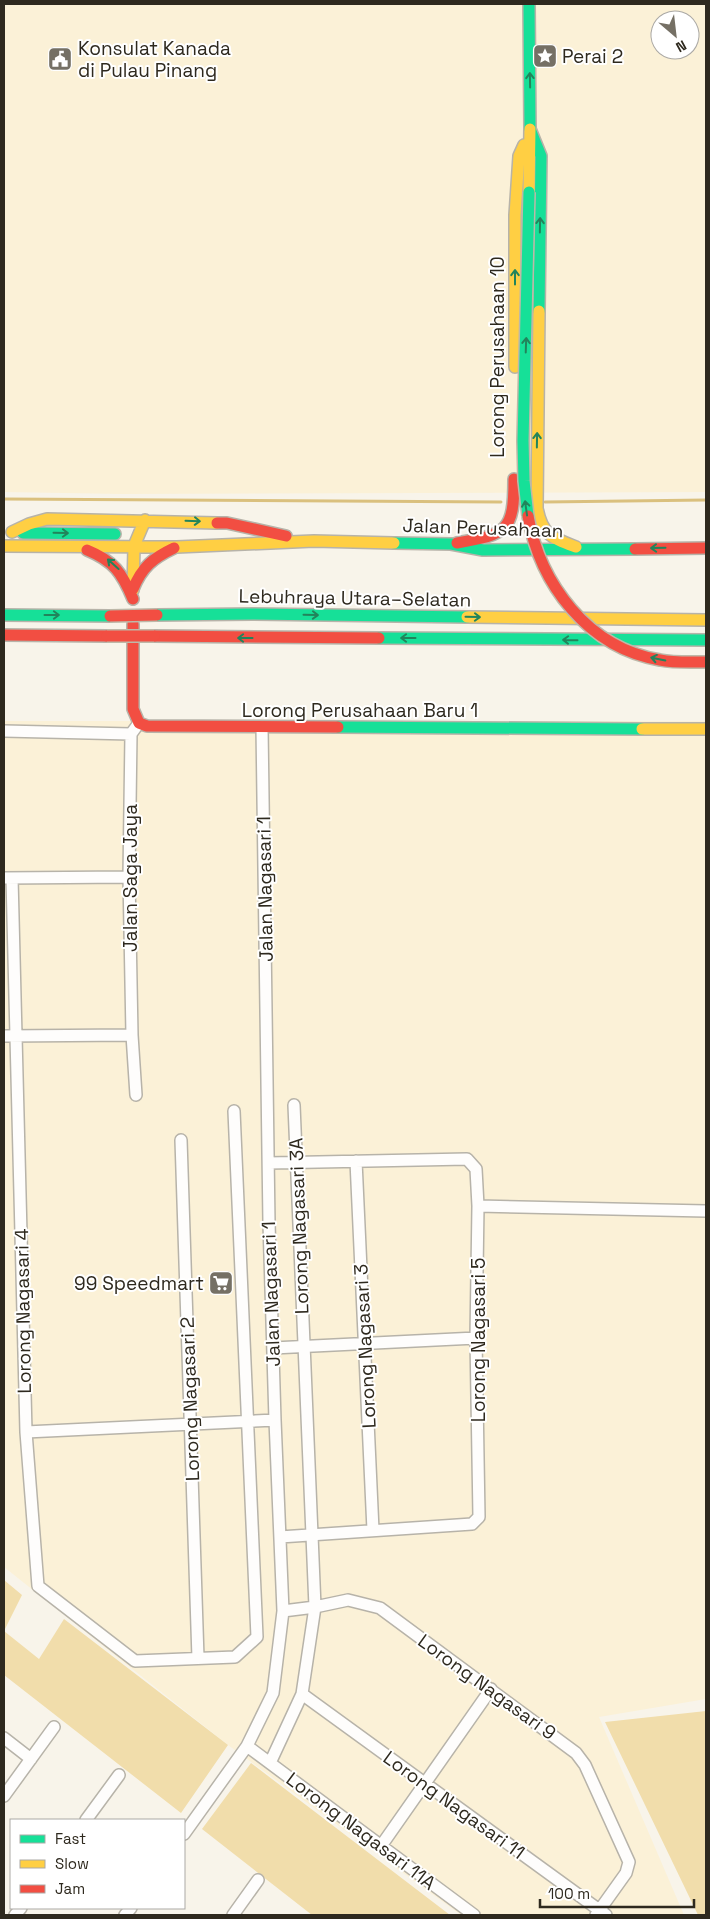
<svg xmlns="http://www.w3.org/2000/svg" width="710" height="1919" font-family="'Space Grotesk',sans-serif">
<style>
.built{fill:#fbf1d7;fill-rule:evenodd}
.green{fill:#f1ddab}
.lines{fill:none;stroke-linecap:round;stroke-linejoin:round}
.stream{stroke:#dac07e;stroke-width:3}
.street-casing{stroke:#b7b3a9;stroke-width:14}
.fast-casing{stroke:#b7b3a9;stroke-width:14}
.slow-casing{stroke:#b7b3a9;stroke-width:14}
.jam-casing{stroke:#b7b3a9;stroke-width:14}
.street{stroke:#fefdfc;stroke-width:11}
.fast{stroke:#16e098;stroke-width:11}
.slow{stroke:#ffcf43;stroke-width:11}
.jam{stroke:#f24e42;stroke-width:11}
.fast-bridge-casing{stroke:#beb8a8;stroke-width:14;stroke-linecap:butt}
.jam-bridge-casing{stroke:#beb8a8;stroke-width:14;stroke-linecap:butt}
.fast-bridge{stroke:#16e098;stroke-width:11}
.jam-bridge{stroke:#f24e42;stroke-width:11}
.oneway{stroke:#22845b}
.labels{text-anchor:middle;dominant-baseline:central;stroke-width:4;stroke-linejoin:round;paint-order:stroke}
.poi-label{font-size:19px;fill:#2e291e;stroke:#fff;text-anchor:start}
.street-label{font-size:19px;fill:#2e291e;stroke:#fff}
</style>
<rect width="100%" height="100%" fill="#f8f4ea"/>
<path class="built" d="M4 4H706V492L122 494 4 492ZM660 20H690V50H660Z
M4 721H706V1699L599 1717 684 1915H461L228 1745 4 1567Z"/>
<path class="green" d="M4 1580 22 1595 4 1631 39 1659 64 1619 228 1745 181 1813 4 1675Z
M706 1711V1915H698L605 1722Z
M251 1763 450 1915H312L202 1829Z"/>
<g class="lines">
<path class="stream" d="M4 499 501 502
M545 502 706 500"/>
<defs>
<path id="street" d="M4 731 131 734
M4 878 129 877
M12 878 26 1432 38 1586 135 1661 235 1657 257 1637 234 1111
M4 1036 132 1035
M136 1095 132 1035 129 877 131 734 139 723
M181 1140 198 1658
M356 1161 373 1530
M269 1163 467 1159 476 1169 478 1206 476 1338 479 1517 472 1524 280 1537
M478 1206 706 1211
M273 1348 476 1338
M26 1432 275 1420
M283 1611 315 1607 348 1600 380 1608 576 1753 585 1765 629 1862 626 1873 596 1915
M302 1694 606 1915
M4 1738 31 1759
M247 1746 474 1915
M270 1763 302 1694 315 1607 294 1105
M4 1796 54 1727
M86 1820 119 1775
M184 1834 247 1746 273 1693 283 1611 275 1420 269 1223 262 727
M381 1846 491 1689
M15 1915 21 1908
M125 1915 131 1908
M233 1915 258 1880"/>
<path id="fast" d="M529 4 530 129 541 156 539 311
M23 533 115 534
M394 543 451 544 483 550 635 549
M4 615 110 616
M157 615 253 614 467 617
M379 638 706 640
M338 727 642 729"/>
<path id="slow" d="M529 192 530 129
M539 311 537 508C542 535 552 538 576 547
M515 367V215L519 156 524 145
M12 532 29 524 47 519 217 523
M4 546 177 547 314 541 394 543
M133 590 134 546 145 520
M467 617 706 620
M642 729H706"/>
<path id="jam" d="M217 523H227L286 536
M457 543C507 534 514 532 514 479
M635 549 706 548
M87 550C114 561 122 573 133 599
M133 589C142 567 153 558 174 548
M133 624V709L139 723 147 726 338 727
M4 635 107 636
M154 636 379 638"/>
</defs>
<use href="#street" class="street-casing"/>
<use href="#fast" class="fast-casing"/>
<use href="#slow" class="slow-casing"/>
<use href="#jam" class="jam-casing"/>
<use href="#street" class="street"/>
<use href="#fast" class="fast"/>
<use href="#slow" class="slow"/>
<use href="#jam" class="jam"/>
<defs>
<path id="fast-bridge" d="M528 516 524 481 523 441 529 192"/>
<path id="jam-bridge" d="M528 516C540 584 588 648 660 660 675 663 691 662 706 662
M110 616 157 615
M107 636H154"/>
</defs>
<use href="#fast-bridge" class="fast-bridge-casing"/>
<use href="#jam-bridge" class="jam-bridge-casing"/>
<use href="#fast-bridge" class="fast-bridge"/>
<use href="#jam-bridge" class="jam-bridge"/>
</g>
<defs><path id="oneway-shaft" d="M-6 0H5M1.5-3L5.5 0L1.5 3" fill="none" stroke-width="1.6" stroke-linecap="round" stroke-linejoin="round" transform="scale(1.25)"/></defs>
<g class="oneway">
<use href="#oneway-shaft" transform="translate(530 80) rotate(-91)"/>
<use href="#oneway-shaft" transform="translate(540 225) rotate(-89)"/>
<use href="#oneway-shaft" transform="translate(515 277) rotate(-90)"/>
<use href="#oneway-shaft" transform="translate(526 345) rotate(-88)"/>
<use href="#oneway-shaft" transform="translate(537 440) rotate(-89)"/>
<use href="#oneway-shaft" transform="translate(526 508) rotate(-98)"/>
<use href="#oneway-shaft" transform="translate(193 521) rotate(2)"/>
<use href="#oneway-shaft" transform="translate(61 533) rotate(1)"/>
<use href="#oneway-shaft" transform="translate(658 548) rotate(179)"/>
<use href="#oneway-shaft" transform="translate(113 564) rotate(-138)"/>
<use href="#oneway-shaft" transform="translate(52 615)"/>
<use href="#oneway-shaft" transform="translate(311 615) rotate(1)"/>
<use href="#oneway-shaft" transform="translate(473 617) rotate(1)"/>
<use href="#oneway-shaft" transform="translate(245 638) rotate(-180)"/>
<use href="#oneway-shaft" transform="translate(408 638) rotate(180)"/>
<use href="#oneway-shaft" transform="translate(570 640) rotate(-179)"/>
<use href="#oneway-shaft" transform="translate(658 659) rotate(-168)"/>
</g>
<defs>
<symbol id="sight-square" viewBox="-11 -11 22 22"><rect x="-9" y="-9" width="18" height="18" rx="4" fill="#757065" stroke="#fff"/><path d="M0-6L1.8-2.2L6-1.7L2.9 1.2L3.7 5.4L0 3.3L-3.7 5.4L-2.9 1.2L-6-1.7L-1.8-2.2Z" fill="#fff"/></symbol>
<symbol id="civic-square" viewBox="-11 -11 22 22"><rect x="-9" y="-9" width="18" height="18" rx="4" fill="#757065" stroke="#fff"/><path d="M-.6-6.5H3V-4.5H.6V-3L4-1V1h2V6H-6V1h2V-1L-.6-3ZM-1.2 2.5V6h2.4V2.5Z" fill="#fff"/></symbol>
<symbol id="supermarket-square" viewBox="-11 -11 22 22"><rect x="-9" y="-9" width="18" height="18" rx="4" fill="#757065" stroke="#fff"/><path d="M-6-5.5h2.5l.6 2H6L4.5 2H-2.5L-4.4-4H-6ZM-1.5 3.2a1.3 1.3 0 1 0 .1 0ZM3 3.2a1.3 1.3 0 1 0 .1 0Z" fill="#fff"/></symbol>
</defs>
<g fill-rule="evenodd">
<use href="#sight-square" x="531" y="42" width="28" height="28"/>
<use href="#civic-square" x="46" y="45" width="28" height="28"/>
<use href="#supermarket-square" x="207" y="1269" width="28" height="28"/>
</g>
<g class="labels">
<g class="poi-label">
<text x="78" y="48">Konsulat Kanada<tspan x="78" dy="22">di Pulau Pinang</tspan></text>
<text x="562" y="56">Perai 2</text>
<text x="204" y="1283" text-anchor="end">99 Speedmart</text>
</g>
<g class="street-label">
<text transform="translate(497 357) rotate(-90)">Lorong Perusahaan 10</text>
<text transform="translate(483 528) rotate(2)">Jalan Perusahaan</text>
<text transform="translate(355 598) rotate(1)">Lebuhraya Utara–Selatan</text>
<text x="360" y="710">Lorong Perusahaan Baru 1</text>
<text transform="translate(130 878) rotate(-90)">Jalan Saga Jaya</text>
<text transform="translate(265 889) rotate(-91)">Jalan Nagasari 1</text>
<text transform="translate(299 1226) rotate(-92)">Lorong Nagasari 3A</text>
<text transform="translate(271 1294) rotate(-92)">Jalan Nagasari 1</text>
<text transform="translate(23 1311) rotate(-91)">Lorong Nagasari 4</text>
<text transform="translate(478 1340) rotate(-90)">Lorong Nagasari 5</text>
<text transform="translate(365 1346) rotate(-93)">Lorong Nagasari 3</text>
<text transform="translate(190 1399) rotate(-92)">Lorong Nagasari 2</text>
<text transform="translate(487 1687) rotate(36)">Lorong Nagasari 9</text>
<text transform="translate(454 1805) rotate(36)">Lorong Nagasari 11</text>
<text transform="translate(361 1831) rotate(37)">Lorong Nagasari 11A</text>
</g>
</g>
<rect width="710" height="1919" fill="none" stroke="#2e291e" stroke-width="10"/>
<rect x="10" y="1819" width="175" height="90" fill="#ffffff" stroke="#aba9a5"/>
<rect x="20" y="1835" width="25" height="8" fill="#16e098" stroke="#aba9a5"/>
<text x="55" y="1844" font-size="15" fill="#2e291e">Fast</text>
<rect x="20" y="1860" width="25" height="8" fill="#ffcf43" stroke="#aba9a5"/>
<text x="55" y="1869" font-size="15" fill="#2e291e">Slow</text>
<rect x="20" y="1885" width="25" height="8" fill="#f24e42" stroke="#aba9a5"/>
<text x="55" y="1894" font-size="15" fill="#2e291e">Jam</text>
<g transform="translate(675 35) rotate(152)"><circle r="24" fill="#ffffff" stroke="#aba9a5"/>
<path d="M0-4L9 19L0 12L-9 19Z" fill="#757065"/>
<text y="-8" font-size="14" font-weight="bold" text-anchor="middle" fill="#2e291e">N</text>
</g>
<path d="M540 1899v8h154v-8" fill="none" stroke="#2e291e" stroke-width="2.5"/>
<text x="548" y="1899" font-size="15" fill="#2e291e" stroke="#ffffff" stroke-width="4" paint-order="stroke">100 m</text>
</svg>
